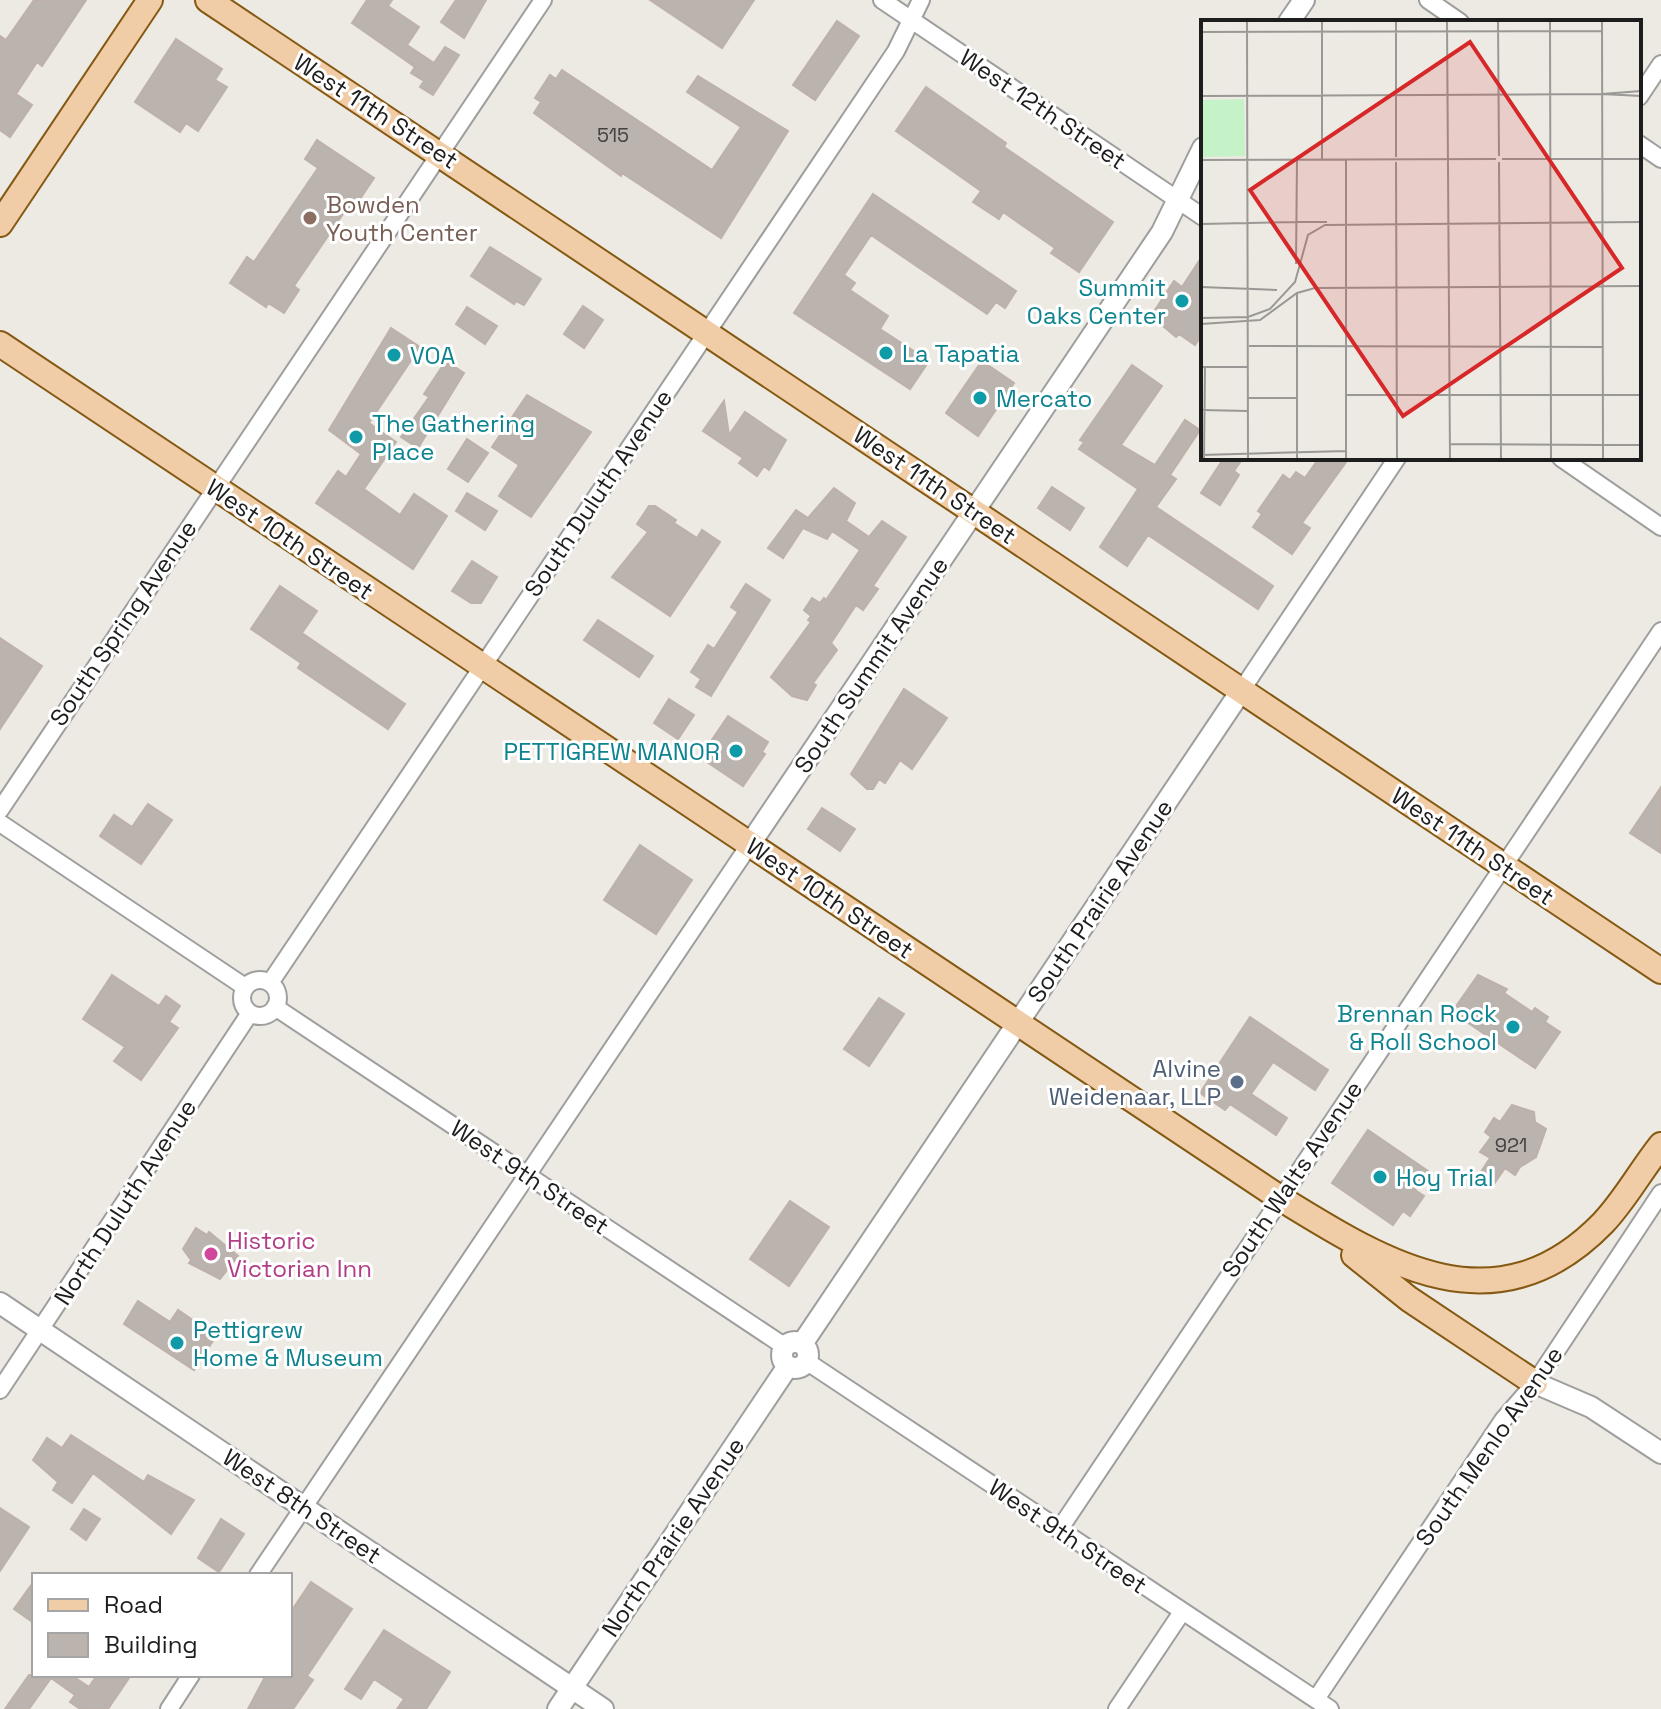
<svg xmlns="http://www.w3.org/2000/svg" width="1661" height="1709" font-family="'Space Grotesk',sans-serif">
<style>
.building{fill:#bab3ae;stroke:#bdb1a9;stroke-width:2}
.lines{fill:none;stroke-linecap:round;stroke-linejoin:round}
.minor-casing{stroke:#9e9e9e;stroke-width:20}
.tertiary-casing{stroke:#9e9e9e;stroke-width:24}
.primary-casing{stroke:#855912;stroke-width:28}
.minor{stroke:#fff;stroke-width:16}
.tertiary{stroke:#fff;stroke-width:20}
.primary{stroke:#f0cca7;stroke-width:24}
.education-dot{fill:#8d6e63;stroke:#fff;stroke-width:3}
.culture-dot{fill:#0f9aa8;stroke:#fff;stroke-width:3}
.service-dot{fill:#5c6f8a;stroke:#fff;stroke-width:3}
.hotel-dot{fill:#d1479c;stroke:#fff;stroke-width:3}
.labels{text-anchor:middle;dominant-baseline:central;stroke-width:6;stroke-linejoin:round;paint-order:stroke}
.number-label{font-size:20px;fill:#444241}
.street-label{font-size:24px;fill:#1d1d1d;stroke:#fff}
.education-label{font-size:24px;fill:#785e54;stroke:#fff;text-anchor:start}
.culture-label{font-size:24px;fill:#0d838f;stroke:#fff;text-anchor:start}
.service-label{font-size:24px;fill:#4e5e75;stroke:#fff;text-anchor:end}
.hotel-label{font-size:24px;fill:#b23c85;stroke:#fff;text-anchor:start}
.inset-road{fill:none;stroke:#9a9894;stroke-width:2}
.view{fill:#d62828;fill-opacity:0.15;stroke:#d62828;stroke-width:4}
.inset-edge{fill:none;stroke:#1d1d1d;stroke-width:4}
</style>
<rect width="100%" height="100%" fill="#edeae4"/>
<path class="building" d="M34 0H86L42 66 37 62 16 94 32 105 10 137 0 130V36L6 40Z
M367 0H392L388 6 419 27 407 45 434 63 445 47 459 55 433 95 420 87 424 81 411 73 415 67 352 23Z
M456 0H486L464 38 441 22Z
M650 0H754L722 48Z
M837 21 859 36 815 100 793 85Z
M176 39 222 69 215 80 227 87 198 131 186 123 180 132 135 102Z
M562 70 712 170 741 127 687 92 698 76 788 131 721 238 622 173 621 176 534 113 541 102 535 98 550 75 556 79Z
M926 87 1006 143 1004 147 1113 222 1079 272 1051 253 1055 248 1003 212 999 219 973 202 981 191 896 131Z
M317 140 374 178 352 211 347 208 294 286 299 290 284 313 268 303 266 307 230 283 247 257 254 262 318 168 305 159Z
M873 194 1016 291 1005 308 996 302 987 314 871 235 844 275 855 283 850 290 888 316 880 329 929 361 910 389 794 313Z
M490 247 541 279 524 305 516 301 514 304 471 276Z
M1203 255V333L1195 345 1179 334 1176 337 1151 316 1174 281 1182 287Z
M583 306 603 320 584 348 564 334Z
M467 307 497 326 485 344 456 324Z
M391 328 420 347 369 423 396 442 364 489 400 515 414 494 447 516 413 569 316 503 338 471 346 477 361 454 329 430Z
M446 361 464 373 418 448 401 437 429 397 424 394Z
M982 361 1014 383 978 436 946 413Z
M1132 365 1162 386 1121 445 1155 465 1185 420 1200 430 1170 475 1176 479 1156 507 1273 586 1258 609 1148 535 1127 566 1100 547 1138 489 1079 449 1084 442 1080 440Z
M527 395 591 432 531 517 499 496 519 465 492 447Z
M724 401 729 435 745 412 786 440 769 470 764 466 757 476 739 463 743 458 703 431Z
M467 439 488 453 468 482 448 469Z
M1224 458H1243L1234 471 1239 475 1220 505 1201 493Z
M1319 458H1349L1302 523 1310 528 1292 554 1253 527 1262 514 1258 511 1283 475 1290 480 1296 472 1305 478Z
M1052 487 1084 508 1070 530 1038 508Z
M834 488 855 503 846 521 869 537 882 521 906 537 873 586 878 589 863 610 856 605 831 643 837 650 813 683 816 685 807 700 792 696 771 677 811 622 808 620 811 616 804 610 812 598 820 603 824 598 826 600 860 550 832 531 827 539 803 528 783 558 768 548 796 510 808 518Z
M467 493 497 511 485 530 456 511Z
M649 506H655L676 520 674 523 697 538 702 530 720 542 670 616 612 577 648 532 637 524Z
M472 561 497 577 481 603H471L452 591Z
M746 584 770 600 711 696 696 687 701 679 691 672 708 645 714 649 738 612 731 607Z
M280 586 317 611 302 633 405 704 388 729 298 668 301 663 251 629Z
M598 620 653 656 639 677 584 640Z
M0 638 42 666 0 729Z
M904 689 947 718 912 769 900 760 885 783 879 779 873 789H867L851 774Z
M669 699 694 715 678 739 654 723Z
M728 716 768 742 762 752 765 754 743 786 704 760 711 749 707 747Z
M1661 787V853L1630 833Z
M148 804 172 820 141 864 100 836 114 815 132 827Z
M822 808 855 829 840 851 808 829Z
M640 845 692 880 656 934 604 900Z
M112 975 159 1006 166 996 180 1006 169 1022 178 1028 141 1080 114 1061 125 1047 83 1019Z
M1478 975 1507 989 1504 993 1532 1012 1535 1008 1548 1017 1545 1022 1560 1032 1535 1068 1452 1012Z
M879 998 904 1014 869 1066 844 1049Z
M1250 1017 1328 1070 1315 1090 1273 1062 1251 1094 1287 1118 1276 1135 1230 1104 1225 1110 1200 1093Z
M1512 1105 1534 1112 1535 1122 1546 1129 1536 1157 1520 1167 1515 1175 1505 1168 1494 1184 1479 1175 1490 1158 1480 1152 1491 1137 1485 1132 1494 1118 1500 1122Z
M1368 1130 1428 1171 1415 1190 1424 1196 1410 1216 1403 1211 1393 1225 1332 1183Z
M790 1201 829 1227 789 1286 750 1259Z
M196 1228 207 1235 209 1232 238 1256 220 1279 189 1263 191 1260 183 1249Z
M138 1301 170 1322 178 1310 216 1336 194 1370 124 1324Z
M71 1435 144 1482 148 1475 194 1500 171 1534 93 1473 72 1503 53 1490 58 1482 33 1460 47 1438 62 1448Z
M0 1508 29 1527 0 1571Z
M84 1509 100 1519 86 1540 71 1529Z
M221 1519 244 1534 219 1572 198 1558Z
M34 1581V1623L14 1609Z
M311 1582 352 1609 307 1676 313 1680 293 1709H248L266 1675H290V1613Z
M384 1630 450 1672 426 1709H397L404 1699 374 1679 361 1699 345 1689Z
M29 1675H71L89 1687 97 1675H131L108 1709H80L70 1702 75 1695 51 1678 29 1709H5Z"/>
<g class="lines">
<defs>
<path id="minor" d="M882 0 1203 217
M1428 0 1460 22
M1639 97 1661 64
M1639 144 1661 159
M1561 458 1661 527
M1241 691 1397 458
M0 810 543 0
M0 823 245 987
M242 998a18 18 0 1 1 36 0a18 18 0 1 1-36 0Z
M270 983 896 51 921 0
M275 1007 784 1346
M806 1361 1330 1709
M0 1390 250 1013
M1059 1530 1661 631
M258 1575 750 844
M1316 1699 1503 1420 1535 1383 1661 1193
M169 1709 191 1675
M1117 1709 1182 1612"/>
<path id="tertiary" d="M1289 22 1304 0
M750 844 1162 232 1203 148
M0 1303 603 1709
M782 1355a13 13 0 1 1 26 0a13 13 0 1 1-26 0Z
M802 1344 1241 691
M1535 1383 1591 1407 1661 1453
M558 1709 788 1366"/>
<path id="primary" d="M208 0 1661 971
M0 224 150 0
M0 344 1280 1198C1385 1263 1496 1333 1603 1223 1625 1200 1641 1170 1661 1145
M1354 1255 1409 1299 1535 1383"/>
</defs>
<use href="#minor" class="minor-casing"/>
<use href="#tertiary" class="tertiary-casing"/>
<use href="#primary" class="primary-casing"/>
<use href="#minor" class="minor"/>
<use href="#tertiary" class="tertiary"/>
<use href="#primary" class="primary"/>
</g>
<circle class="education-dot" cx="310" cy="218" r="8"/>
<g class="culture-dot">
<circle cx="1182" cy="301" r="8"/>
<circle cx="886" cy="353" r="8"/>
<circle cx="394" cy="355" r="8"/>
<circle cx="980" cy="398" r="8"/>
<circle cx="356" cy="437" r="8"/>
<circle cx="736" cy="751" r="8"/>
<circle cx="1513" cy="1027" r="8"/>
<circle cx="1380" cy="1177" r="8"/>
<circle cx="177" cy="1343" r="8"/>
</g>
<circle class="service-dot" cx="1237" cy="1082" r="8"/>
<circle class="hotel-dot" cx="211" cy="1254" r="8"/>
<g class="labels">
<g class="number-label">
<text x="613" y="135">515</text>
<text x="1511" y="1145">921</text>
</g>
<g class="street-label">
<text transform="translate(1043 109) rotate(34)">West 12th Street</text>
<text transform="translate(376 111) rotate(33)">West 11th Street</text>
<text transform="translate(935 485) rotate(34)">West 11th Street</text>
<text transform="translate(598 493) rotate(-56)">South Duluth Avenue</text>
<text transform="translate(290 539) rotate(34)">West 10th Street</text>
<text transform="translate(123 623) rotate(-56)">South Spring Avenue</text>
<text transform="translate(871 665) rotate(-56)">South Summit Avenue</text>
<text transform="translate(1473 846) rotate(34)">West 11th Street</text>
<text transform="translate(830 898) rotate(34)">West 10th Street</text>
<text transform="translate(1100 901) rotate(-56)">South Prairie Avenue</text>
<text transform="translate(530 1177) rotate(34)">West 9th Street</text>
<text transform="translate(1292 1179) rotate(-56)">South Walts Avenue</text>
<text transform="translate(125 1202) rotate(-57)">North Duluth Avenue</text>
<text transform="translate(1489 1446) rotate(-55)">South Menlo Avenue</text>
<text transform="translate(302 1506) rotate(34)">West 8th Street</text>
<text transform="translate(1068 1536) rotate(34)">West 9th Street</text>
<text transform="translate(673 1537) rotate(-56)">North Prairie Avenue</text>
</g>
<g class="education-label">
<text x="326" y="204">Bowden<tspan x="326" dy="28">Youth Center</tspan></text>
</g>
<g class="culture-label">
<text x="1166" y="287" text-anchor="end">Summit<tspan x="1166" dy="28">Oaks Center</tspan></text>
<text x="902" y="353">La Tapatia</text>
<text x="410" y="355">VOA</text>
<text x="996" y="398">Mercato</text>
<text x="372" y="423">The Gathering<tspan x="372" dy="28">Place</tspan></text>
<text x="720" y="751" text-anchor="end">PETTIGREW MANOR</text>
<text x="1497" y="1013" text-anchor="end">Brennan Rock<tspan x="1497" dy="28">&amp; Roll School</tspan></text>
<text x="1396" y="1177">Hoy Trial</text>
<text x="193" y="1329">Pettigrew<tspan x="193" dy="28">Home &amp; Museum</tspan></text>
</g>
<g class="service-label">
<text x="1221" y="1068">Alvine<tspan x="1221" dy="28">Weidenaar, LLP</tspan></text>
</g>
<g class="hotel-label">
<text x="227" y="1240">Historic<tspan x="227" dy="28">Victorian Inn</tspan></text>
</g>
</g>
<g transform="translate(1201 20)">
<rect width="440" height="440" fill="#edeae4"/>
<path d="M43 79 44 136 1 137 0 80Z" fill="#c6f2c8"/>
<path class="inset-road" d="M46 0 47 440M121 0V140M195 0V137M246 0 249 440M297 0 298 136M349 0 350 440M401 0 402 440M0 12 401 11M401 74 440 71M401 74 440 76M0 76 401 74M301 139H440M0 140 295 139M145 140V440M195 142 196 440M298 142 300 440M95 202H126M0 204 95 202M95 244 96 140M0 267 76 270M0 298 47 297 69 289 94 262 107 215 124 205 440 202M0 304 59 300 96 273 114 268 440 266M48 326 401 327M0 347H47M145 375H440M47 378H96M0 390 47 391M249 424 402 425M402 425H440M0 435 145 431M3 440 4 347M96 440V273"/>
<path class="view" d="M269 22 421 248 202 396 49 170Z"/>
<rect width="440" height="440" class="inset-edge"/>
</g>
<rect x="32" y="1573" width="260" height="104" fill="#ffffff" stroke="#a5a5a5" stroke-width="2"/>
<rect x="48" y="1599" width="40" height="12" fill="#f0cca7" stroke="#a5a5a5" stroke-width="2"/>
<text x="104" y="1613" font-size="24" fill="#1d1d1d">Road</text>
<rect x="48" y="1633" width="40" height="24" fill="#bab3ae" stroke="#a5a5a5" stroke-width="2"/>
<text x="104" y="1653" font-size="24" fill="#1d1d1d">Building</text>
</svg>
